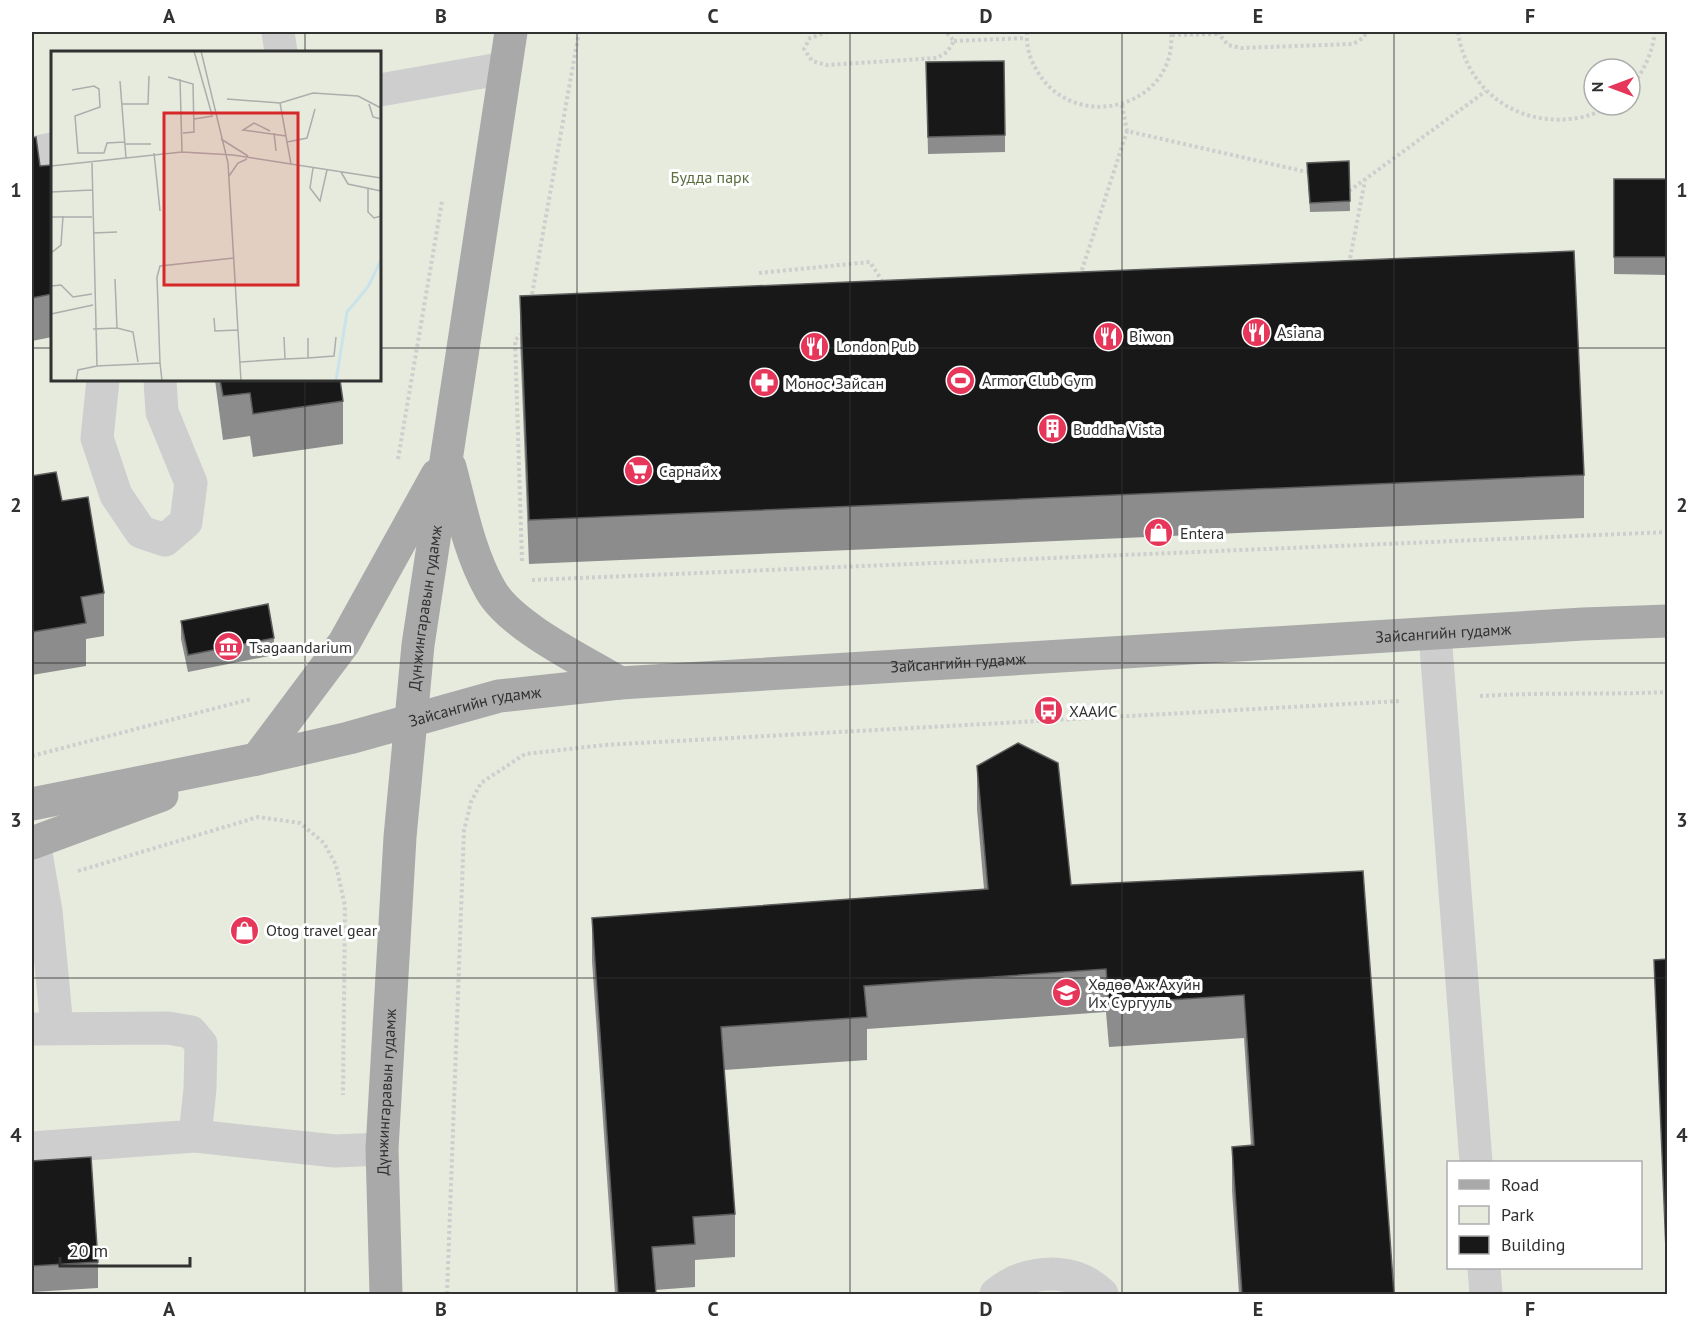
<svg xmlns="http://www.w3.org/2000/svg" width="1699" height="1326" font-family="'PT Sans',sans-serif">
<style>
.green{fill:#e6ebdd;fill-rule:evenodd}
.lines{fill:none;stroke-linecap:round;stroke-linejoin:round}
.path{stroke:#cecece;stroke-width:4;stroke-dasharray:3 3;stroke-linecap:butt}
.minor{stroke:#cecece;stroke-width:33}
.major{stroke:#a9a9a9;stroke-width:33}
.wall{fill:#8c8c8c}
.building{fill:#181818;stroke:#5d5d5d;stroke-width:1.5}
.grid{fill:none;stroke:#313131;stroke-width:1.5;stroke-opacity:0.55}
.labels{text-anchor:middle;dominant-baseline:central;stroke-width:6;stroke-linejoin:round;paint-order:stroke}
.park-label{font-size:16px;fill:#5b6e3e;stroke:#fff}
.poi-label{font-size:16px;fill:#313131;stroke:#fff;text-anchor:start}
.street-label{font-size:16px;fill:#313131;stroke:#fff}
.inset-river{fill:none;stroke:#cae3eb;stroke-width:3}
.inset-road{fill:none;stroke:#adadad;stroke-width:1.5}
.view{fill:#d62828;fill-opacity:0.15;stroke:#d62828;stroke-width:3}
.inset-edge{fill:none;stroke:#313131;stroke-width:3}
.neatline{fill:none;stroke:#313131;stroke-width:2}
.grid-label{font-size:20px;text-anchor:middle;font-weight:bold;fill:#313131}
</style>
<rect width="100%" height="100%" fill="#fff"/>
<path class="green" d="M32 32H1667V1294H32ZM52 52H380V380H52ZM1594 69H1630V105H1594ZM1448 1162H1640V1268H1448Z"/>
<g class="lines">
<path class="path" d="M828 32 810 38 804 49 812 61 827 65 937 58 947 52 954 41 946 32
M1027 32C1026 43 1029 57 1035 67 1070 136 1178 109 1171 32
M1221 32 1219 34 1228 45 1241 48 1353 44 1363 38 1367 32
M1458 32C1466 88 1514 125 1570 119 1584 118 1599 113 1610 105
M1172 35 1219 34
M954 41 1026 38
M1630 88C1644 71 1652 54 1655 32
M1122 105 1127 131 1307 172
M1349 191 1486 91
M1349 264 1365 180
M759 273 870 262 884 284
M1080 276 1127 131
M531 300 579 32
M398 459 442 201
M522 561 515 340 523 333
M532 580 1668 532
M1480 696C1543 692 1605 695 1668 692
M32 756 251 699
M78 871 258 817 300 823 324 843 336 865 345 906 343 1095
M447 1294 464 830 471 802 481 783 525 754 604 745 1400 701"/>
<path class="minor" d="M278 32 281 52
M380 90 505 68
M32 153 52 149
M103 380 97 438 116 495 141 532 165 540 186 522 191 483 162 412 160 380
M1435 634 1476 1162
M34 842 46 911 57 1028
M32 1029 168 1028 191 1032 201 1044 200 1089 195 1136
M32 1148 195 1136 335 1151 382 1149
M1484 1268 1486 1294
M996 1294C1026 1269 1072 1266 1102 1294"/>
<g class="major">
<path d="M450 467C461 508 469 552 490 589 510 626 584 661 620 683"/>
<path d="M257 759 344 643 437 475"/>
<path id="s1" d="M32 804 257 759 349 738 499 696 620 683 1583 624 1668 621"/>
<path d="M32 843 162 795"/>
<path id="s2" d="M386 1294 382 1149 400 837 418 645 511 32"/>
</g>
</g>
<path class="wall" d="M926 62 1005 135V152L928 154Z
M32 138 40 166 52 165V337L32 341Z
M1349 161 1350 211 1310 212 1307 163Z
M1614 179H1668V275L1614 274Z
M520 296 1584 475V518L529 564 520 339Z
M215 380H340L343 401V444L253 457 250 436 223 440Z
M32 476 62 501 104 593V636L86 639V666L32 675Z
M181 621 274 638V655L188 672 181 639Z
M977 766 1071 885 1363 871 1394 1294H1239L1232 1190V1147L1251 1145 1244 1038 1109 1047 1106 1012 867 1029V1060L724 1070 735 1214V1257L695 1260V1287L655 1290 656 1294H615L592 961V918L984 889 977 809Z
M32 1161 98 1262V1288L32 1292Z"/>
<path class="building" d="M1004 61 1005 135 928 137 926 62Z
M36 137 40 166 52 165V294L32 298V138Z
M1349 161 1350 201 1310 203 1307 163Z
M1614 179H1668V257H1614Z
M1574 251 1584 475 529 520 520 296Z
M220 380H340L343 401 253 414 250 393 223 396Z
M56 472 62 501 88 497 104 593 81 597 86 623 32 632V476Z
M268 604 274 638 188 655 181 621Z
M1018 743 1058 763 1071 885 1363 871 1394 1294H1242L1232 1147 1254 1145 1244 995 1109 1004 1106 969 864 986 867 1017 721 1027 735 1214 693 1217 695 1244 652 1247 656 1294H618L592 918 988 889 977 766Z
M1668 959V1274H1667L1654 960Z
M91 1157 98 1262 32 1266V1161Z"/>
<path class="grid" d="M305 32V52M577 32V1294M850 32V1294M1122 32V1294M1394 32V1294M32 348H52M380 348H1668M305 380V1294M32 663H1668M32 978H1668"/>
<defs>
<symbol id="restaurant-disc" viewBox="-11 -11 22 22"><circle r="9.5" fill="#e63659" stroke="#fff"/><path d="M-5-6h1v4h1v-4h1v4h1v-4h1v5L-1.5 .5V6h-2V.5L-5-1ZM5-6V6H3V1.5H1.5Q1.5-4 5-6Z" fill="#fff"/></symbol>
<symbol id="stadium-disc" viewBox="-11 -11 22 22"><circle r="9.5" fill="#e63659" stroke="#fff"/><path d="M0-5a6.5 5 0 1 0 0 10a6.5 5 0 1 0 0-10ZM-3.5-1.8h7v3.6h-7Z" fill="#fff"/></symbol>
<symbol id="pharmacy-disc" viewBox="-11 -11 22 22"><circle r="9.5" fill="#e63659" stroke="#fff"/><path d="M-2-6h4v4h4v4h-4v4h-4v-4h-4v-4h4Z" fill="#fff"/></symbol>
<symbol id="building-disc" viewBox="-11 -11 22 22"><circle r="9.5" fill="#e63659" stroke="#fff"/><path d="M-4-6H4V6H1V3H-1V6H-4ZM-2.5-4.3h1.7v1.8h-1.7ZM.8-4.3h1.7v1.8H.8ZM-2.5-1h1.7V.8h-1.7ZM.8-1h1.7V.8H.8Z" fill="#fff"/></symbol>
<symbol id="supermarket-disc" viewBox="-11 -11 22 22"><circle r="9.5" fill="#e63659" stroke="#fff"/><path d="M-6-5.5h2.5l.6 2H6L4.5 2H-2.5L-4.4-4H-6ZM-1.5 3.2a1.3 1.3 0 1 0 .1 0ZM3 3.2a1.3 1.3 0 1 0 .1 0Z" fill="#fff"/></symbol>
<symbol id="shop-disc" viewBox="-11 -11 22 22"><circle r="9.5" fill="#e63659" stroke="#fff"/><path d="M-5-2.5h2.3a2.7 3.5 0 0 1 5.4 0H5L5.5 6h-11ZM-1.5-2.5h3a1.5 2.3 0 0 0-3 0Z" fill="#fff"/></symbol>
<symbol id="museum-disc" viewBox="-11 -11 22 22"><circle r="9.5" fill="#e63659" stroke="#fff"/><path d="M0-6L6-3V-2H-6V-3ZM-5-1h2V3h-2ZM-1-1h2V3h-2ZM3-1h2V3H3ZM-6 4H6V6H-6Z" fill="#fff"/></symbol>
<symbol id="bus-disc" viewBox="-11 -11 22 22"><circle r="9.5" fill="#e63659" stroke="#fff"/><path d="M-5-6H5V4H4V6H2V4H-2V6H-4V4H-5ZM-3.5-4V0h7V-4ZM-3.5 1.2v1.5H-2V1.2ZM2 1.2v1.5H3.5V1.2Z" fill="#fff"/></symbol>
<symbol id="university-disc" viewBox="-11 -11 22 22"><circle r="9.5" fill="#e63659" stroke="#fff"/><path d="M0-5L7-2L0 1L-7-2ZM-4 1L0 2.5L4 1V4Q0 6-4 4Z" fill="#fff"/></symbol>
</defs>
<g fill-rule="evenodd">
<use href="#restaurant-disc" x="1240" y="316" width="33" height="33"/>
<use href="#restaurant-disc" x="1092" y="320" width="33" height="33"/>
<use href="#restaurant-disc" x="798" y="330" width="33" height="33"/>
<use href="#stadium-disc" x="944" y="364" width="33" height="33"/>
<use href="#pharmacy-disc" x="748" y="366" width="33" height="33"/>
<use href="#building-disc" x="1036" y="412" width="33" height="33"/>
<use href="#supermarket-disc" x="622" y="454" width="33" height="33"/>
<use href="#shop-disc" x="1142" y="516" width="33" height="33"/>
<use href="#museum-disc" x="212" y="630" width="33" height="33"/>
<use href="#bus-disc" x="1032" y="694" width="33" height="33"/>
<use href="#shop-disc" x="228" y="914" width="33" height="33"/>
<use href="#university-disc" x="1050" y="976" width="33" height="33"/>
</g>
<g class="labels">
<g class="park-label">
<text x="710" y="177">Будда парк</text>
</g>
<g class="poi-label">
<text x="1277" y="332">Asiana</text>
<text x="1129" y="336">Biwon</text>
<text x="836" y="346">London Pub</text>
<text x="982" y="380">Armor Club Gym</text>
<text x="785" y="383">Монос Зайсан</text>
<text x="1073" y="429">Buddha Vista</text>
<text x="659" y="471">Сарнайх</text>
<text x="1180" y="533">Entera</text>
<text x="249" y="647">Tsagaandarium</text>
<text x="1069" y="711">ХААИС</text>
<text x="266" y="930">Otog travel gear</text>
<text x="1088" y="984">Хөдөө Аж Ахуйн<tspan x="1088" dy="18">Их Сургууль</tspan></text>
</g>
<g class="street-label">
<text stroke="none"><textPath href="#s2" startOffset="688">Дүнжингаравын гудамж</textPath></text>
<text stroke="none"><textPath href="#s1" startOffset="1426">Зайсангийн гудамж</textPath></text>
<text stroke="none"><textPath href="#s1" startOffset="940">Зайсангийн гудамж</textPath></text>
<text stroke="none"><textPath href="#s1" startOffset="454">Зайсангийн гудамж</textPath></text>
<text stroke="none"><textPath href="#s2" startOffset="202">Дүнжингаравын гудамж</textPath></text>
</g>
</g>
<g transform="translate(51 51)">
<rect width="330" height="330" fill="#fff"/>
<path d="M0 0H330V330H0Z" fill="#e6ebdd"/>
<path class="inset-river" d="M285 330 296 261 317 236 330 209"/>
<path class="inset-road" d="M143 0 161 64M150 0 177 112 190 330M117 26 142 33 143 81 132 82M129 28 131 101M69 30 75 107M21 39 43 35 48 38 49 56 24 65 27 102H53L56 92 74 91M176 48 229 52M71 53H97L98 25M318 53 322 66 330 68M143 68 162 65M219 80 203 72 192 79 235 85M223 82 225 100M170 88 197 105M236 91 229 52 262 42 307 45 330 57M74 93H100M103 102 109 160M41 112 46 315 109 312 106 226 109 215 183 207M240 113 236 91 256 87 264 58M0 115 131 101 182 104 330 127M262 117 259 137 269 150 276 119M290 121 297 133 330 140M178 125 187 112 196 108M317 138V161L323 167 330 165M0 141 41 139M0 166H41M42 182 66 181M0 202 10 194 12 165M64 228 66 277M0 235 10 234 22 246 41 243M0 263 42 254M163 267 164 280 187 279M42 278 66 277 82 281 87 311M257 307 283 305 285 286M234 308 257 307V287M189 311 234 308 233 286M109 312 111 330M25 330 27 319 46 315"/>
<path class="view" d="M113 62H247V234H113Z"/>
<rect width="330" height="330" class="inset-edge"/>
</g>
<rect width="1699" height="1326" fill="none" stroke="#ffffff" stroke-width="66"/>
<rect x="1447" y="1161" width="195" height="108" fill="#ffffff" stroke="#adadad" stroke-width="1.5"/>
<rect x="1459" y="1180" width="30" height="9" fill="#a9a9a9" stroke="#adadad" stroke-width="1.5"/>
<text x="1501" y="1191" font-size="18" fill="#313131">Road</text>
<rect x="1459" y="1206" width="30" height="18" fill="#e6ebdd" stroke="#adadad" stroke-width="1.5"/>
<text x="1501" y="1221" font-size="18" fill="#313131">Park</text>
<rect x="1459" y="1236" width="30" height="18" fill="#181818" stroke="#adadad" stroke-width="1.5"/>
<text x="1501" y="1251" font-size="18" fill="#313131">Building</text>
<g transform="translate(1612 87) rotate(270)"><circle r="28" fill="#ffffff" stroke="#adadad" stroke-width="1.5"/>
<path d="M0-4.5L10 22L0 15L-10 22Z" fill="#e63659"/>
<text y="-9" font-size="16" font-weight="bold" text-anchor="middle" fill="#313131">N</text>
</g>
<path d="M60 1257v9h130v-9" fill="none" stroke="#313131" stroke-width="3"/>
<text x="69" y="1257" font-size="18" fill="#313131" stroke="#ffffff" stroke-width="4.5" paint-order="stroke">20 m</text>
<rect x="33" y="33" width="1633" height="1260" class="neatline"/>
<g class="grid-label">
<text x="169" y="23">A</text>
<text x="441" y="23">B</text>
<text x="713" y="23">C</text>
<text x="986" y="23">D</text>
<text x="1258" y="23">E</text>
<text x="1530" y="23">F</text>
<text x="16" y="197">1</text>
<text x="1682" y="197">1</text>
<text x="16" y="512">2</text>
<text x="1682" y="512">2</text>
<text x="16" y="827">3</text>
<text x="1682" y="827">3</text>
<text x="16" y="1142">4</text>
<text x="1682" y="1142">4</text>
<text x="169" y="1316">A</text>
<text x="441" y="1316">B</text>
<text x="713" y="1316">C</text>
<text x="986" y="1316">D</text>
<text x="1258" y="1316">E</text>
<text x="1530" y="1316">F</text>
</g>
</svg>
